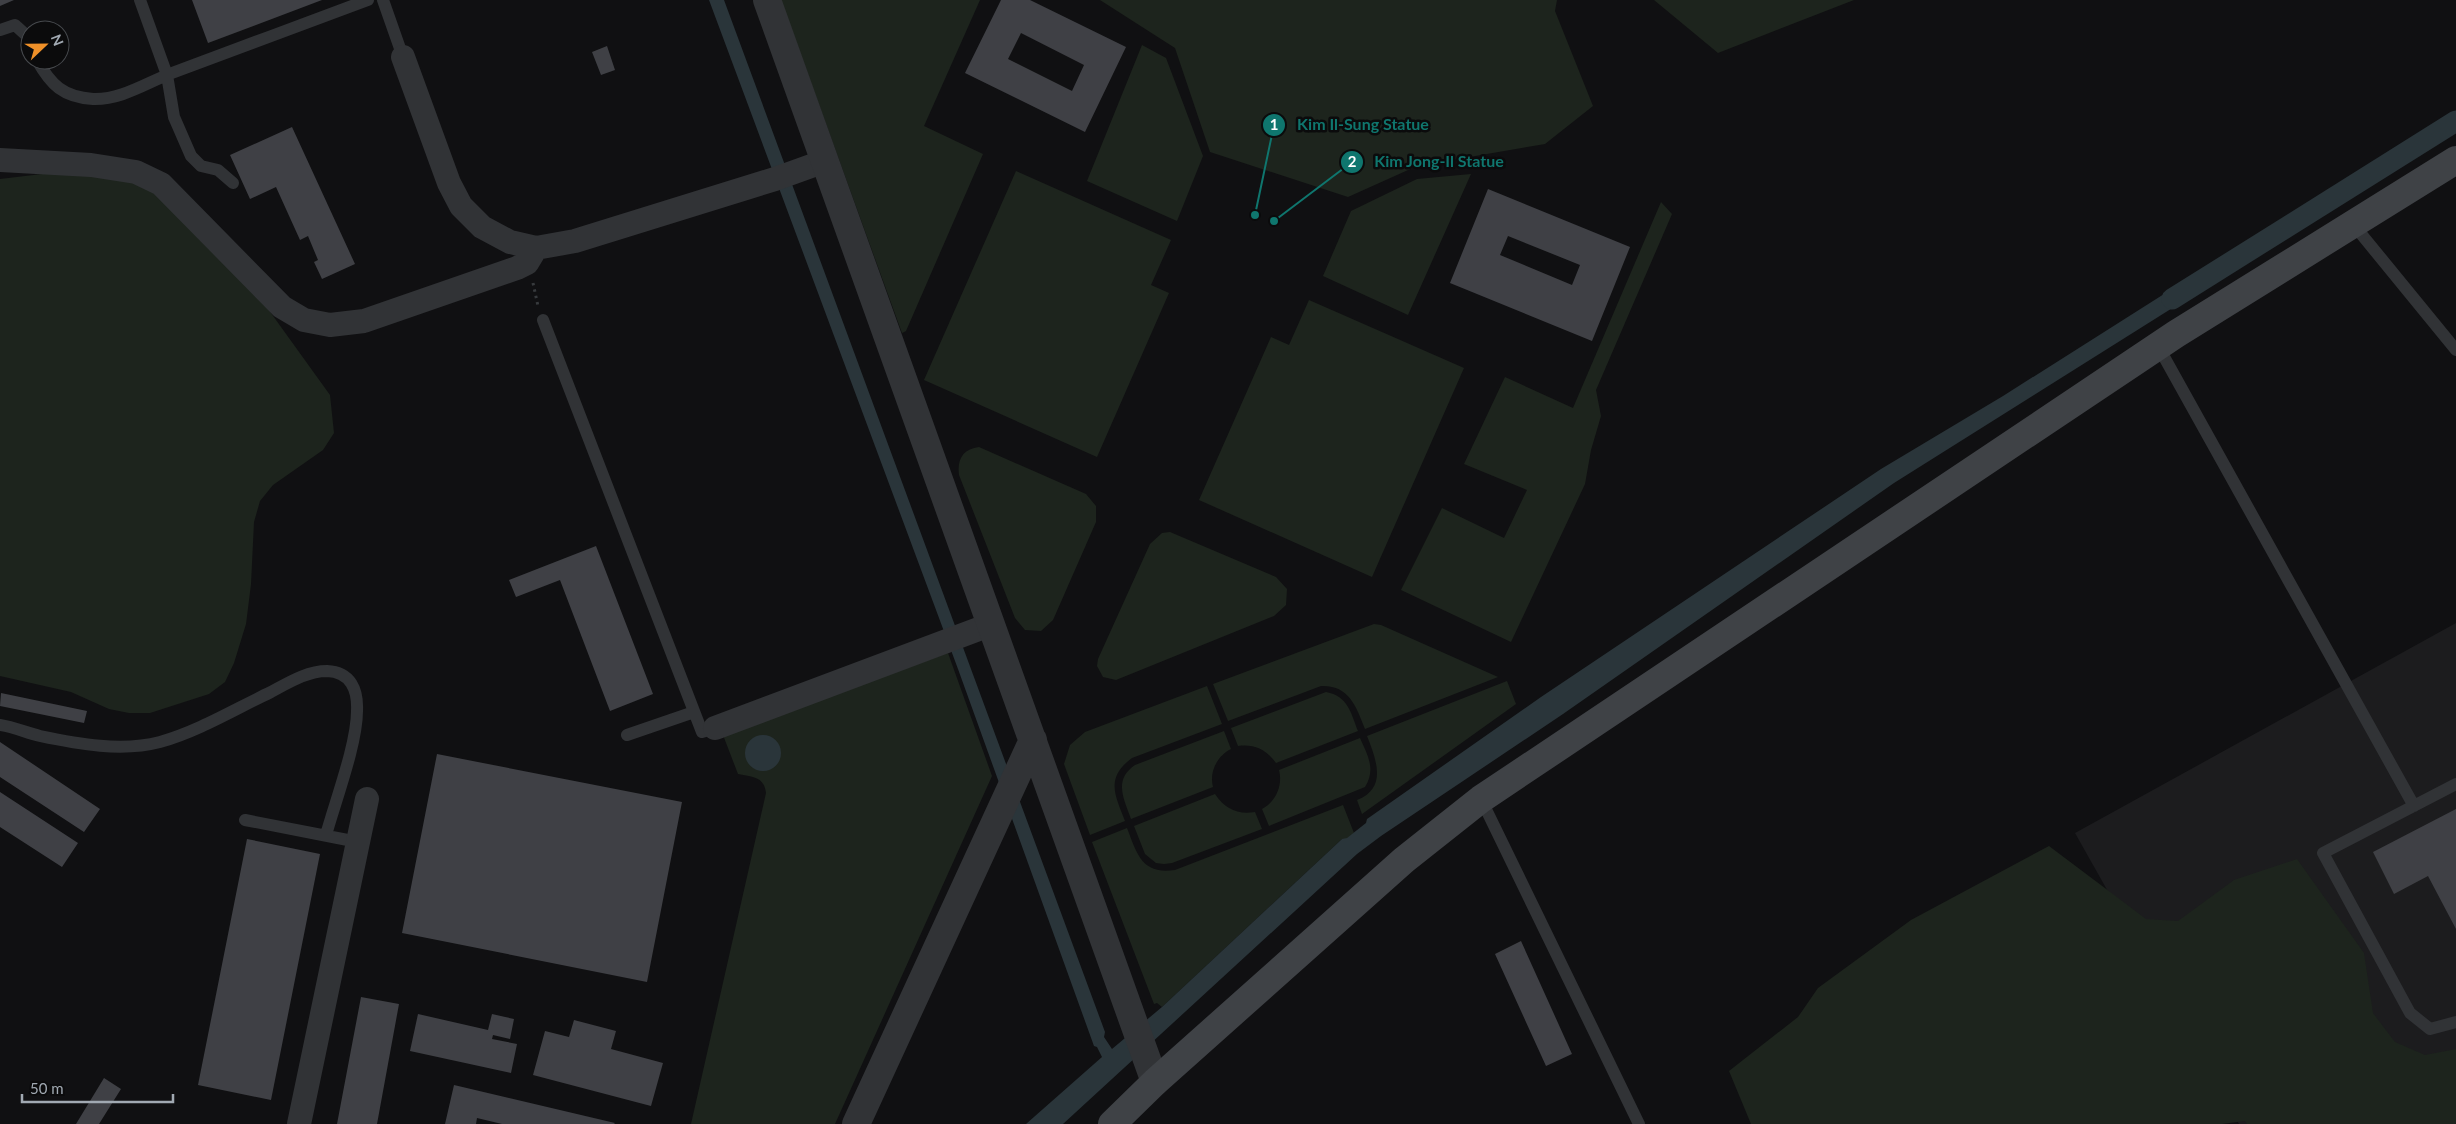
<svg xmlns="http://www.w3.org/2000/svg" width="2456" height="1124" font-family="Lato,sans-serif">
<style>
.built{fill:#1c1c1e}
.green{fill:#1d241d}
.water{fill:#2a353a}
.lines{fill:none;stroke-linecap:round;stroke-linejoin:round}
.canal{stroke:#2a353a;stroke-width:21}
.building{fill:#3f4045;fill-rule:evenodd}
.path{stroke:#373a3d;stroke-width:3;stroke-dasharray:2.5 4;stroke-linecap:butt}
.service{stroke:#313336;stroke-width:12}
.minor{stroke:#313336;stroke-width:24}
.tertiary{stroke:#313336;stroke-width:28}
.secondary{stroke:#3f4246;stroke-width:28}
.leader{fill:none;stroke:#0f766e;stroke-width:2}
.callout-dot{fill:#0f766e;stroke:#0b0b0c;stroke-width:2}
.mark-label{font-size:15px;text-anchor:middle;font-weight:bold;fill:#fff}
.callout-label{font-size:16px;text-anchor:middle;font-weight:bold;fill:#0f766e;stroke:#0b0b0c;stroke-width:5;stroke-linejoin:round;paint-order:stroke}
</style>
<rect width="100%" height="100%" fill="#101012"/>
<path class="built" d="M2456 623V1124H2239L2075 833Z"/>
<path class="green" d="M781 0H980L924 126 983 154 906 331 902 333Z
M1100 0H1557L1555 11 1593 106 1545 144 1417 166 1348 197 1210 152 1175 48Z
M1654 0H1854L1718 53Z
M1142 45 1166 58 1203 156 1177 221 1087 181Z
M92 168 143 182 253 288 330 395 334 433 323 450 273 485 260 501 254 522 251 584 246 624 234 663 225 682 209 694 150 713H129L109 709 71 692 0 676V179Z
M1016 171 1171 240 1151 285 1169 293 1097 457 924 380Z
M1471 174 1408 315 1323 276 1351 211 1417 179Z
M1661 202 1672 214 1596 390 1601 416 1591 450 1585 484 1511 642 1401 590 1442 508 1504 538 1527 490 1464 464 1505 377 1573 408Z
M1309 300 1464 368 1372 577 1199 500 1271 337 1289 345Z
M979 447 1086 494 1096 506V522L1053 620 1041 631 1025 630 1015 618 959 475C957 459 963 449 979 447Z
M1170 532 1276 577 1287 589 1286 605 1274 616 1116 680 1103 677 1097 666 1098 659 1150 544 1162 533Z
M1374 624 1381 625 1498 677 1365 729C1356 706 1349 685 1321 686L1228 721 1213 684Z
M948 653 992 776 835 1124H691L766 793C764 776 752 777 738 774L723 735Z
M1507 681 1516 704 1362 814 1357 800C1388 788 1376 759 1367 736Z
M1207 686 1222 724 1132 758C1105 778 1115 795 1125 821L1090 835 1064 764 1070 745 1085 732Z
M1326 692C1348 696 1351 713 1358 731L1276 763C1266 749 1254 744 1238 746L1231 728Z
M1224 731 1231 749C1217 756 1209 772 1213 787L1131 819C1124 799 1113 780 1135 765Z
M1360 738C1368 756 1376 769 1365 787L1269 826 1262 809C1276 802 1283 785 1279 770Z
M1215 794C1225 809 1238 815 1255 812L1262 829 1172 863 1164 864 1156 863 1145 854 1134 826Z
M1343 805 1354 833 1347 839H1342L1162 1007 1157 1003 1154 1004 1092 842 1127 828C1137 854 1142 875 1175 870Z
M2049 846 2146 919 2178 921 2234 880 2297 859 2364 953 2373 1013 2395 1042 2425 1055 2456 1049V1124H2247L2245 1121 2222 1124H1751L1729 1071 1798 1017 1818 988 1911 920Z"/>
<path class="water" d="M709 0H724L1105 1032 1104 1037 1112 1049 1162 1007 1342 839 1347 838 1366 823 1367 819 1541 697 1881 469 2003 396 2194 275 2201 290 1894 483 1563 714 1381 836 1357 854 1063 1124H1026L1102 1057 1097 1047 1094 1046 958 669Z
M745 753a18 18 0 1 1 36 0a18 18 0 1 1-36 0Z"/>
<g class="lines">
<path class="canal" d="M2172 299 2456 121"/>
</g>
<path class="building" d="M0 0H14L0 6Z
M192 0H322L208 43Z
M1001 0H1030L1126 47 1085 132 965 73ZM1021 33 1084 65 1072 91 1008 59Z
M607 46 615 70 601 75 592 52Z
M292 127 355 264 322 279 314 262 318 260 308 236 300 240 276 187 250 199 230 155Z
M1488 189 1630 247 1592 341 1450 283ZM1508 236 1580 265 1572 285 1500 255Z
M596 546 653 694 610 711 560 580 516 597 509 580Z
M1 693 87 711 84 723 0 706Z
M0 742 100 809 84 832 0 777Z
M437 754 682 802 647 982 402 933Z
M0 792 78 843 62 867 0 827Z
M2456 809V929L2428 876 2394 894 2373 852Z
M247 839 320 854 271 1100 198 1085Z
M1521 941 1572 1054 1546 1066 1495 954Z
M361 997 399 1004 377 1124H337Z
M418 1014 488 1030 492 1014 514 1019 510 1039 493 1035 492 1039 517 1044 511 1073 410 1051Z
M574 1020 616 1031 611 1049 663 1063 651 1106 533 1075 545 1031 569 1037Z
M104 1078 121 1089 99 1124H76Z
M454 1085 615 1123 614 1124H502L477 1118 476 1124H445Z"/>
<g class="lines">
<path class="path" d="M533 283 538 306"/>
<path class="service" d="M140 0 167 75 174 117 191 156 201 166 218 170 233 183
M383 0 403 57
M0 30 15 25 26 35 30 44
M37 60C51 85 63 97 93 99 121 100 146 83 172 73 237 49 303 24 368 0
M2353 224 2456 350
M543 320 702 732 715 728
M2158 346 2414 806
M0 725C14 727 27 733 40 736 78 744 122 752 160 742 199 731 235 709 271 692 288 683 307 671 327 671 351 672 358 690 357 711 357 744 335 802 326 835
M627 735 694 712
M2456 784 2323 853 2410 1013 2430 1029 2456 1022
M1481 799 1639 1124
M245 820 358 842"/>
<path class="minor" d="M403 57 449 183 461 206 482 227 510 242 536 248 575 241 775 179 825 161
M0 160 91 165 136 172 161 184 282 307 304 320 330 325 364 321 517 268 527 263 536 248
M715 728 992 624
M299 1124 367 799"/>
<path class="tertiary" d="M767 0 1155 1082
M856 1124 1033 740"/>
<path class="secondary" d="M1112 1124 1155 1082 1404 860 1481 799 2176 334 2456 160"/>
</g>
<path class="leader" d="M1255 215L1274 125M1274 221L1352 162"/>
<g class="callout-dot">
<circle cx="1255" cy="215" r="5"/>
<circle cx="1274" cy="221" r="5"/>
<circle cx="1274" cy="125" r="12"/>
<circle cx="1352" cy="162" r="12"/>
</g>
<g class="mark-label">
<text x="1274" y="130">1</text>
<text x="1352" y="167">2</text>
</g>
<g class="callout-label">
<text x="1363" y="130">Kim Il-Sung Statue</text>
<text x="1439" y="167">Kim Jong-Il Statue</text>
</g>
<g transform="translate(45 45) rotate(68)"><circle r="24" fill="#0b0b0c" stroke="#474a4e"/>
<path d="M0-4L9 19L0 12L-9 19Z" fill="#f09129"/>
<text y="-8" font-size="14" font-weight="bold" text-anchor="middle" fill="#a1a9b2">N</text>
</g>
<path d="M22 1094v8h151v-8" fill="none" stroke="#a1a9b2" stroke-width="2.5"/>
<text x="30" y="1094" font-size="15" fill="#a1a9b2" stroke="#0b0b0c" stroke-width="4" paint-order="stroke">50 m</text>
</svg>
